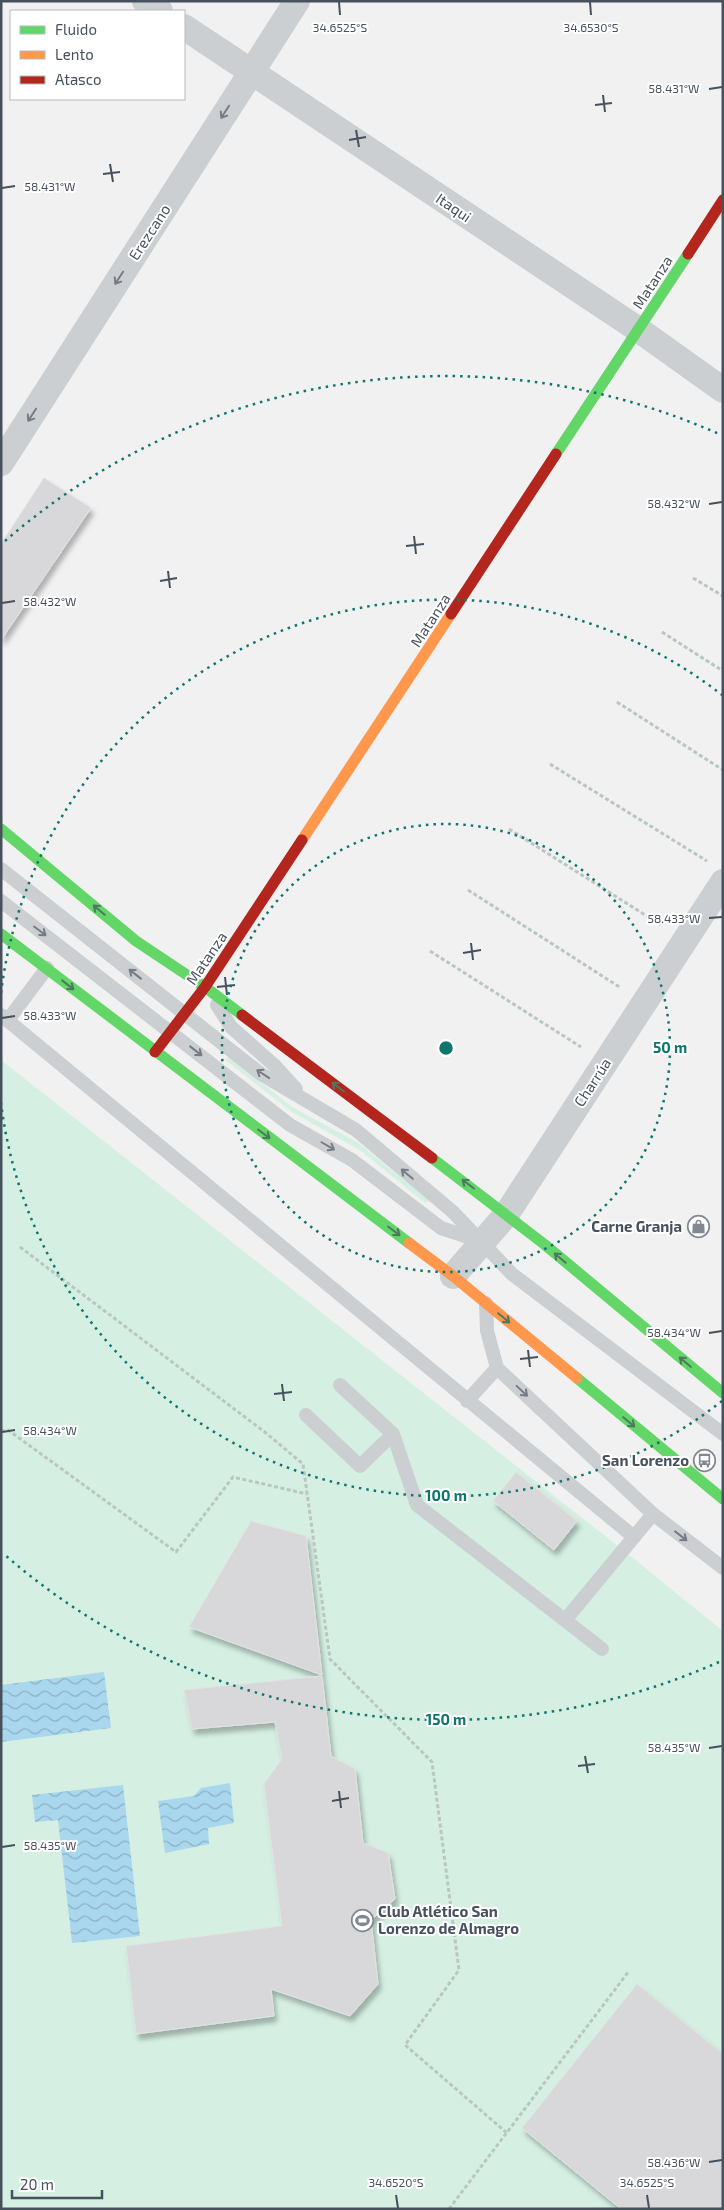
<svg xmlns="http://www.w3.org/2000/svg" width="724" height="2210" font-family="'Exo 2',sans-serif">
<style>
.grass{fill:#d5f0e3}
.water{fill:url(#water-waves)}
.building{fill:#d8d8da;stroke:#e2e2e3;filter:url(#shadow)}
.lines{fill:none;stroke-linecap:round;stroke-linejoin:round}
.path{stroke:#b9c6c3;stroke-width:3;stroke-dasharray:4 2.5;stroke-linecap:butt}
.lane{stroke:#cccfd2;stroke-width:14}
.street{stroke:#cccfd2;stroke-width:26}
.fast{stroke:#63d668;stroke-width:11}
.slow{stroke:#ff974d;stroke-width:11}
.jam{stroke:#b3261e;stroke-width:11}
.oneway{stroke:#767c86}
.oneway2{stroke:#4f7860}
.ticks{fill:none;stroke:#47505d;stroke-width:2}
.ring{fill:none;stroke:#0f766e;stroke-width:2.5;stroke-dasharray:2.5 5}
.labels{text-anchor:middle;dominant-baseline:central;stroke-width:4;stroke-linejoin:round;paint-order:stroke}
.street-label{font-size:15px;fill:#47505d;stroke:#fff}
.poi-label{font-size:15px;font-weight:bold;fill:#47505d;stroke:#fff;text-anchor:end}
.ticks-label{font-size:12px;text-anchor:middle;fill:#47505d;stroke:#fff;stroke-width:4;stroke-linejoin:round;paint-order:stroke}
.centre{fill:#0f766e;stroke:#fff;stroke-width:2.5}
.ring-label{font-size:15px;text-anchor:middle;font-weight:bold;fill:#0f766e;stroke:#fff;stroke-width:4;stroke-linejoin:round;paint-order:stroke}
</style>
<defs>
<pattern id="water-waves" width="16" height="10" patternUnits="userSpaceOnUse" patternTransform="scale(1.25)"><rect width="16" height="10" fill="#a9d7ee"/><path d="M0 5q4-4 8 0t8 0" fill="none" stroke="#8bb1c4"/></pattern>
<filter id="shadow"><feDropShadow dx="3" dy="5.5" stdDeviation="2.5" flood-color="#0004"/></filter>
</defs>
<rect width="100%" height="100%" fill="#f1f1f1"/>
<path class="grass" d="M229 1057 292 1107 357 1142 430 1201 425 1203 361 1151 292 1112 225 1060Z
M1 1060 623 1550 723 1631V2209H1Z"/>
<path class="water" d="M104 1672 111 1728 1 1742V1685Z
M230 1783 234 1823 208 1828 209 1844 165 1853 158 1801 194 1796 201 1788Z
M123 1785 140 1936 72 1943 58 1820 35 1822 32 1795Z"/>
<path class="building" d="M44 478 91 508 1 640V544Z
M516 1472 577 1521 554 1550 493 1501Z
M251 1521 306 1536 322 1675 189 1627Z
M322 1676 331 1756 355 1769 363 1843 388 1853 395 1899 371 1920 378 1984 350 2016 271 1989 274 2016 136 2034 126 1946 282 1926 264 1784 282 1759 275 1722 192 1729 184 1690Z
M637 1984 723 2054V2209H621L522 2128Z"/>
<g class="lines">
<path class="path" d="M693 578 723 596
M662 632 723 671
M617 702 723 770
M550 764 707 861
M509 829 661 925
M468 890 621 988
M430 951 581 1047
M20 1247 266 1433 303 1464 330 1659 432 1762 459 1970 405 2045 507 2133
M1 1431 8 1430 176 1552 233 1477 307 1494
M449 2209 629 1971"/>
<path class="lane" d="M1 869 261 1074 356 1130 453 1212 512 1274 723 1434
M1 901 290 1125 352 1160 441 1228 480 1241
M217 1005 231 1027 275 1066 296 1089
M1 1015 634 1537
M8 1020 47 968
M486 1303 487 1331 497 1368 653 1514 723 1568
M340 1385 393 1434 417 1505 602 1649
M467 1401 497 1368
M306 1415 360 1466 393 1434
M566 1619 653 1514"/>
<path class="street" d="M145 1 160 11
M184 27 639 330 723 390
M1 463 297 1
M453 1276 506 1215 723 882"/>
<path class="fast" d="M556 454 688 254
M1 829 136 941 205 987 242 1015
M1 934 409 1243
M432 1158 544 1244 723 1393
M577 1378 723 1499"/>
<path class="slow" d="M302 840 451 614
M409 1243 453 1276 577 1378"/>
<path class="jam" d="M688 254 723 200
M451 614 556 454
M242 1015 432 1158
M155 1052 205 987 302 840"/>
</g>
<defs><path id="oneway-shaft" d="M-6 0H5M1.5-3L5.5 0L1.5 3" fill="none" stroke-width="1.6" stroke-linecap="round" stroke-linejoin="round" transform="scale(1.25)"/></defs>
<g class="oneway">
<use href="#oneway-shaft" transform="translate(225 112) rotate(123)"/>
<use href="#oneway-shaft" transform="translate(119 278) rotate(123)"/>
<use href="#oneway-shaft" transform="translate(32 415) rotate(123)"/>
<use href="#oneway-shaft" transform="translate(40 931) rotate(37)"/>
<use href="#oneway-shaft" transform="translate(135 974) rotate(-142)"/>
<use href="#oneway-shaft" transform="translate(196 1051) rotate(38)"/>
<use href="#oneway-shaft" transform="translate(263 1074) rotate(-146)"/>
<use href="#oneway-shaft" transform="translate(328 1146) rotate(30)"/>
<use href="#oneway-shaft" transform="translate(407 1174) rotate(-140)"/>
<use href="#oneway-shaft" transform="translate(522 1391) rotate(43)"/>
<use href="#oneway-shaft" transform="translate(681 1536) rotate(38)"/>
</g>
<g class="oneway2">
<use href="#oneway-shaft" transform="translate(99 910) rotate(-140)"/>
<use href="#oneway-shaft" transform="translate(68 985) rotate(38)"/>
<use href="#oneway-shaft" transform="translate(338 1087) rotate(-143)"/>
<use href="#oneway-shaft" transform="translate(264 1134) rotate(37)"/>
<use href="#oneway-shaft" transform="translate(468 1184) rotate(-143)"/>
<use href="#oneway-shaft" transform="translate(394 1231) rotate(37)"/>
<use href="#oneway-shaft" transform="translate(560 1258) rotate(-140)"/>
<use href="#oneway-shaft" transform="translate(504 1318) rotate(40)"/>
<use href="#oneway-shaft" transform="translate(685 1362) rotate(-140)"/>
<use href="#oneway-shaft" transform="translate(629 1422) rotate(40)"/>
</g>
<path class="ticks" d="M339 2 340 15M590 2 591 15M709 89 722 87M603 95 605 112M595 105 612 103M356 130 359 147M349 140 366 137M110 164 113 182M103 174 120 172M2 188 15 186M709 504 722 502M414 536 416 554M406 546 424 544M168 571 170 588M160 581 177 578M2 603 15 601M709 918 722 917M471 943 473 960M463 953 481 950M225 977 227 995M217 987 235 985M2 1018 15 1016M709 1333 722 1331M528 1350 530 1367M520 1359 538 1357M282 1384 284 1401M274 1394 292 1392M2 1432 15 1430M709 1748 722 1746M585 1756 588 1773M578 1766 595 1764M339 1791 341 1808M332 1801 349 1798M2 1847 15 1845M709 2162 722 2160M396 2195 398 2208M647 2195 649 2208"/>
<g class="ring">
<circle cx="446" cy="1048" r="224"/>
<path d="M722 1401A448 448 0 0 1 1 1103M1 993A448 448 0 0 1 722 695"/>
<path d="M719 1662A672 672 0 0 1 5 1555M5 541A672 672 0 0 1 719 434"/>
</g>
<defs>
<symbol id="shop-ring" viewBox="-11 -11 22 22"><circle r="9.5" fill="#fff" stroke="#828891" stroke-width="1.5"/><path d="M-5-2.5h2.3a2.7 3.5 0 0 1 5.4 0H5L5.5 6h-11ZM-1.5-2.5h3a1.5 2.3 0 0 0-3 0Z" fill="#828891"/></symbol>
<symbol id="bus-ring" viewBox="-11 -11 22 22"><circle r="9.5" fill="#fff" stroke="#828891" stroke-width="1.5"/><path d="M-5-6H5V4H4V6H2V4H-2V6H-4V4H-5ZM-3.5-4V0h7V-4ZM-3.5 1.2v1.5H-2V1.2ZM2 1.2v1.5H3.5V1.2Z" fill="#828891"/></symbol>
<symbol id="stadium-ring" viewBox="-11 -11 22 22"><circle r="9.5" fill="#fff" stroke="#828891" stroke-width="1.5"/><path d="M0-5a6.5 5 0 1 0 0 10a6.5 5 0 1 0 0-10ZM-3.5-1.8h7v3.6h-7Z" fill="#828891"/></symbol>
</defs>
<g fill-rule="evenodd">
<use href="#shop-ring" x="686" y="1214" width="25" height="25"/>
<use href="#bus-ring" x="692" y="1448" width="25" height="25"/>
<use href="#stadium-ring" x="350" y="1908" width="25" height="25"/>
</g>
<g class="labels">
<g class="street-label">
<text transform="translate(454 207) rotate(34)">Itaqui</text>
<text transform="translate(149 232) rotate(-57)">Erezcano</text>
<text transform="translate(652 282) rotate(-57)">Matanza</text>
<text transform="translate(430 620) rotate(-57)">Matanza</text>
<text transform="translate(206 958) rotate(-56)">Matanza</text>
<text transform="translate(592 1082) rotate(-57)">Charrúa</text>
</g>
<g class="poi-label">
<text x="682" y="1226">Carne Granja</text>
<text x="689" y="1460">San Lorenzo</text>
<text x="378" y="1911" text-anchor="start">Club Atlético San<tspan x="378" dy="17">Lorenzo de Almagro</tspan></text>
</g>
</g>
<g class="ticks-label">
<text x="340" y="32">34.6525°S</text>
<text x="591" y="32">34.6530°S</text>
<text x="674" y="93">58.431°W</text>
<text x="50" y="191">58.431°W</text>
<text x="674" y="508">58.432°W</text>
<text x="50" y="606">58.432°W</text>
<text x="674" y="923">58.433°W</text>
<text x="50" y="1020">58.433°W</text>
<text x="674" y="1337">58.434°W</text>
<text x="50" y="1435">58.434°W</text>
<text x="674" y="1752">58.435°W</text>
<text x="50" y="1850">58.435°W</text>
<text x="674" y="2167">58.436°W</text>
<text x="396" y="2187">34.6520°S</text>
<text x="647" y="2187">34.6525°S</text>
</g>
<circle cx="446" cy="1048" r="8" class="centre"/>
<g class="ring-label">
<text x="670" y="1053">50 m</text>
<text x="446" y="1501">100 m</text>
<text x="446" y="1725">150 m</text>
</g>
<rect width="724" height="2210" fill="none" stroke="#47505d" stroke-width="5"/>
<rect x="10" y="10" width="175" height="90" fill="#ffffff" stroke="#b5b9be"/>
<rect x="20" y="26" width="25" height="8" fill="#63d668" stroke="#b5b9be"/>
<text x="55" y="35" font-size="15" fill="#47505d">Fluido</text>
<rect x="20" y="51" width="25" height="8" fill="#ff974d" stroke="#b5b9be"/>
<text x="55" y="60" font-size="15" fill="#47505d">Lento</text>
<rect x="20" y="76" width="25" height="8" fill="#b3261e" stroke="#b5b9be"/>
<text x="55" y="85" font-size="15" fill="#47505d">Atasco</text>
<path d="M12 2190v8h90v-8" fill="none" stroke="#47505d" stroke-width="2.5"/>
<text x="20" y="2190" font-size="15" fill="#47505d" stroke="#ffffff" stroke-width="4" paint-order="stroke">20 m</text>
</svg>
